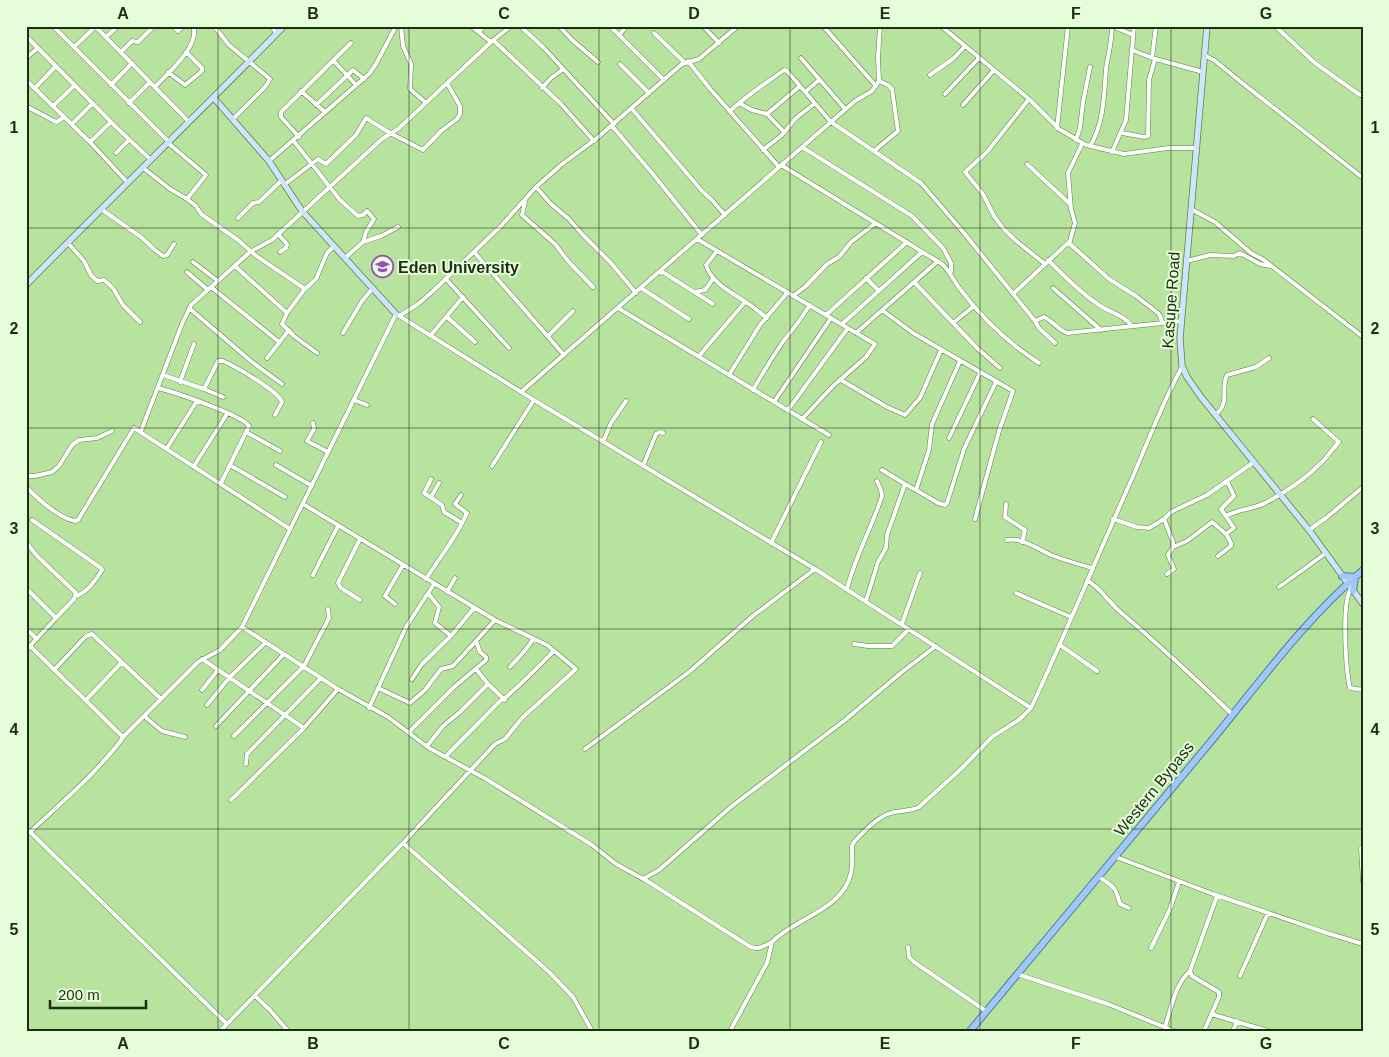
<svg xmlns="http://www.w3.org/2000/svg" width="1389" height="1057" font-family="Arial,sans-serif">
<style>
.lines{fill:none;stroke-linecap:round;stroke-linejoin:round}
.street-casing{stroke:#5a8242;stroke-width:5}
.secondary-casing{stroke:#5a8242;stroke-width:7}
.primary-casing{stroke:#4a7aa5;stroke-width:8}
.street{stroke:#fff;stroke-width:4}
.secondary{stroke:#d0e3fc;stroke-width:5.5}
.primary{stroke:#a1c8f8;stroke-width:6}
.grid{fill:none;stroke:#1c2d12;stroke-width:1;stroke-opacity:0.55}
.labels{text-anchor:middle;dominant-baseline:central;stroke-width:4;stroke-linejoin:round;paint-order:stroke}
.poi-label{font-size:16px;font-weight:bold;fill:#1c2d12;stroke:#e6fdda;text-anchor:start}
.street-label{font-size:16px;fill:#1c2d12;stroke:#e6fdda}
.neatline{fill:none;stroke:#1c2d12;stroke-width:2}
.grid-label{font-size:16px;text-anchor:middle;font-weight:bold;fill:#1c2d12}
</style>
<rect width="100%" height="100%" fill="#b7e39f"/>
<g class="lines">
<defs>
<path id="street" d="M53 26 168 141
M95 26 189 122
M173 26 178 31 183 26
M214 26 229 45 270 79 265 87 233 119
M273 26 276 35
M401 26 403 46 411 64 410 89 425 102
M471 26 491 42
M520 26 544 48 614 124
M559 26 572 40 598 62
M610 26 664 80
M703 26 719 43
M823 26 876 86
M941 26 1029 99 1059 129 1086 145 1124 154 1168 148H1196
M1112 26 1133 35
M1275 26 1315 63 1360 95
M479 32 484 26
M654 33 684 62
M619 35 627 26
M26 36 116 127 150 159
M106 37 118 26
M493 40 561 104 594 141
M74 47 95 27
M1132 50 1152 58 1203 72
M121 52 132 41 138 42 154 26
M1204 55 1214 60 1241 82 1363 178
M26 58 38 48
M801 58 845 109
M1152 58 1156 26
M333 60 356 85
M688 61 711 90 779 167
M620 64 649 93
M168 72 185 85 202 71V68L186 52
M930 75 954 58 965 46
M26 80 90 142 128 183
M111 85 132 63
M155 87C167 74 201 45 193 26
M35 88 56 66
M542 88 551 78 562 70
M301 91 325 112
M805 92 819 80
M945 94 979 58
M1029 99 987 152 965 172 983 194 994 216 1002 227 1015 240 1045 264
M129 103 150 82
M739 103 752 110 767 114 784 132
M316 105 353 70 364 79
M963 105 994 70
M26 106 54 121 57 122 64 117
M53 106 75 85
M632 109 702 191 712 200 725 215
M730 111C747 95 765 84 784 70L787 71 831 122 921 183 964 233 1035 321 1039 328 1055 343
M767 114 800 86
M72 124 93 103
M612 126 652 173 702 235
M1057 128 1068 26
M1122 133 1144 137 1148 136 1149 80 1155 59
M299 137 281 117V112L351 43
M293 140 340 200 358 216 363 215 367 211 374 219 366 232 363 242
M1076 140 1080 128 1083 102 1090 67
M90 142 111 122
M1090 146C1104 123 1104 96 1106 69 1108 55 1112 41 1112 26
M802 147 912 216 943 248 951 263V272
M763 150 782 135 796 118 814 104
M874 151 898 131 892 89 888 85 879 81
M1112 152 1126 120 1134 26
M116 153 129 140
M269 161 369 74 376 64 396 26
M1027 164 1070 204
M781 165 942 264C950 271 953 280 960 289 982 318 1008 343 1039 363
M142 167 170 189 187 199 206 175 167 142
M284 185 318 159 326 164 356 135 366 118 390 133 423 150 441 131 457 119 460 114V106L447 83
M536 187 551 204 569 219 582 234 611 263 636 293
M187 199 196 206 201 214 238 240 255 255 305 289
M525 202 522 215 555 244 568 261 593 287
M101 209 141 237 155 250 163 256 167 255 174 244
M1191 209 1215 222 1251 253 1264 260 1363 337
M238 218 253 203 259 202 281 181
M278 234 287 244 286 248 280 252
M697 239 875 344 866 357 833 386 802 419
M68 243 84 261 91 275 97 281 104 280 113 288 123 305 140 322
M1069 243 1109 279 1136 296 1158 313 1160 316 1162 322
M717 251 706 265C712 284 732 292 747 303 754 307 760 313 767 318
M474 252 564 355
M345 258 363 242 381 236 398 227
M1048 260C1065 277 1080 292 1099 305 1112 314 1121 313 1132 326
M1187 261 1210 255 1234 256 1240 253 1260 264 1270 266
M193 262 218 281
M235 266 287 313 304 290 316 279 327 253 334 246
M661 271 713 304
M187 272 208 290
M866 278 879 291
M446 279 509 348
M914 282 977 348 1000 368
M211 287 279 342
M641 288 689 319
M1053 288 1101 330
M694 292 705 290 713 279
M1013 294 1070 241 1075 223 1071 209 1068 173 1082 144
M793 296 806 286 827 264 839 257 851 242 876 223
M189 308 252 362 282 384
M618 308 829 435
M882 310 913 333 1013 391 999 431 975 519
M287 313 282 324 294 336 317 353
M826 315 907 242
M399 316 418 304 433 291 500 227 536 187 561 165 597 138 682 64 699 59 738 26
M447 317 475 342
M1035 321 1044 317C1053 321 1058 330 1067 333L1182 321
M953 323 974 306
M842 324 922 252
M343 333 362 301 373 288
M856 333 938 261
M430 336 463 297
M548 336 573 311
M699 356 745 302
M267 358 289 330
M163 375 204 389 218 361H223C236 367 277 390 282 402L275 415
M729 375 760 325 788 292
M841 380 887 407 905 415 920 398 941 350
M180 382 194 344
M158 388C174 392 242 415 249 426L221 483
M204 389 223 397
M753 390C762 374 772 358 782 343 792 331 801 319 810 305
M521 392 855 101 872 91 879 81 878 58 880 26
M354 400 367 405
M774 402 831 318
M788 410 848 328
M1215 415C1231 403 1220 390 1227 375L1256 367 1269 358
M313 423 314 429 307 441 328 452
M141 431 182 324 191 305 250 252 272 240 382 139 398 129 491 42 511 26
M246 432 280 451
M949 438 980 373
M603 442 611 423 626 401
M167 448 197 401
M230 465 285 497
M276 465 312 486
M194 466 227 414
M492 466 534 400
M643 466 656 434 660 432 663 433
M26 476H35L52 472 59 466 72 445 79 440 97 438 112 431
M905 484 916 490 929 450 932 424 960 361
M26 487C37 498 59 518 75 521L78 520 134 428 290 529
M916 490 938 503 945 505 947 503 964 449 996 382
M461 495 455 504 467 513 462 523
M431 497 439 483
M1006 504 1005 517 1025 530 1022 542
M1226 516C1239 508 1254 510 1267 502 1286 492 1306 478 1321 463 1328 456 1333 448 1339 442L1313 419
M1113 519 1137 527 1149 528 1164 519 1171 512 1207 495 1254 462
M1164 519 1173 542V547
M32 520 101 568 102 570C97 579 86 594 75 596
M1309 530 1326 518 1363 487
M1226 534 1234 528 1221 509 1234 496 1227 481
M1007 540C1021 537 1038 549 1051 555 1064 560 1078 564 1092 568
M26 542 37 556 76 593 74 599 56 618
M771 543 821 442
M1167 574 1174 569 1168 555 1173 547 1187 541 1212 522 1226 534 1231 543V546L1218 556
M313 575 338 526
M426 579C438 560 452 543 462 523L444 512 442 505 424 493 431 479
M1087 580C1099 587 1107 599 1117 609 1157 643 1195 678 1233 715
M1279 587 1326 553
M26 588 56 618 30 646
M847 589C855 557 872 527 882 496L881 490 877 481
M1351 589C1341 602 1346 671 1350 688L1363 690
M447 592 455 578
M428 593 439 607 435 623 451 636
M1016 593 1071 617
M360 600 341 588 338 583 360 539
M866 601 878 562 886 548 887 535 905 484 882 470
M395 604 385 596 403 565
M902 624 920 573
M242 627 338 689 388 717 429 748 486 779 592 845 616 864 647 881 749 946C757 951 764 946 772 942
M26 629 37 639
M854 644 868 646H892L909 629
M1060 645 1097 671
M26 650 30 646 123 737
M202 659 304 728
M510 667C518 658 527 650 533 639
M476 669 488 684 505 700
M54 670 86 636 92 634 161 699
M412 679 422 664 451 636 474 608
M378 688 410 703 425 690 441 669 453 666 476 641
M202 690 218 670
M86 700 122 662
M207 705 229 678 266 642
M369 708 406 627 434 584
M144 716 162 731 185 737
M216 726 284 654
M409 732 453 688 486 660V657L480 652 476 641 495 620
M234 736 304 666 329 618 328 609
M427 746 443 726 460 712 488 684
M585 749 689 672 754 615 815 569
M445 757 500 701C507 699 546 659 554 651
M246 764 247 754 321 678
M231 800 304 728 338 689
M26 828 227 1024 220 1031
M30 832C63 801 99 771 125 735L198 662 220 650 242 627 396 314 534 400 815 569 1031 708C1067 631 1099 552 1134 474 1149 439 1163 401 1182 367
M403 843 549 972 573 997 592 1031
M1361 848 1363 882
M1116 857 1213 894 1327 933 1363 944
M1099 877C1114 887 1115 886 1120 904L1129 908
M643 879 659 870 732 806 845 720 902 672 936 646
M908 947 909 957 914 962 986 1011
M1151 948 1170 909 1179 882
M1190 971 1192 976 1219 992V997L1204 1031
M1017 974 1108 1004 1174 1031
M1240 976 1268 913
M255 996 270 1010 288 1031
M1211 1014 1268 1031
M227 1024 403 843 495 744 505 739 522 718 576 669 547 645 495 620 303 504
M1165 1027C1171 1009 1175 984 1190 971L1217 896
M730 1031 767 963 772 942C795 918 843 910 851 873 853 864 852 855 852 846L854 842C863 832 875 819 888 814 898 810 909 812 919 807L962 768 992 737 1020 719 1031 708
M1233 1031 1237 1021"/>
<path id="secondary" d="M1207 26 1180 338 1182 366 1187 377 1201 397 1309 530 1363 604
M214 98 269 161 302 211 396 314
M26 285C111 198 199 113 284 26"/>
<path id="primary" d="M1342 576 1355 577 1353 591
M970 1031C1049 935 1129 841 1208 745 1257 686 1303 621 1363 570"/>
</defs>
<use href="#street" class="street-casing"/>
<use href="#secondary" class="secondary-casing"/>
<use href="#primary" class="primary-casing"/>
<use href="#street" class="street"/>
<use href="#secondary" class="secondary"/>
<use href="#primary" class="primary"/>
</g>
<path class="grid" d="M218 26V1031M409 26V1031M599 26V1031M790 26V1031M980 26V1031M1171 26V1031M26 228H1363M26 428H1363M26 629H1363M26 829H1363"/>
<defs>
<symbol id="university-ring" viewBox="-11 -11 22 22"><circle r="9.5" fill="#e6fdda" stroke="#9c4dbd" stroke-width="1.5"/><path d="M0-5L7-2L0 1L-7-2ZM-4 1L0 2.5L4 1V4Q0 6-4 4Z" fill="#9c4dbd"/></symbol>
</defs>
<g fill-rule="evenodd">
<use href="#university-ring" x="370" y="254" width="25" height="25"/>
</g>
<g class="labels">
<g class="poi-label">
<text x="398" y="267">Eden University</text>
</g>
<g class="street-label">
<text transform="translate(1171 300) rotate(-86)">Kasupe Road</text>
<text transform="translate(1154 789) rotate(-51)">Western Bypass</text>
</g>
</g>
<rect width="1389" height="1057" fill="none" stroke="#e6fdda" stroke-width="55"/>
<path d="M50 1000v8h96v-8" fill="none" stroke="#1c2d12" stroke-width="2.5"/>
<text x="58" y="1000" font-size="15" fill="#1c2d12" stroke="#e6fdda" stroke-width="4" paint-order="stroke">200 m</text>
<rect x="28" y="28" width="1334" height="1002" class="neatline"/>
<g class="grid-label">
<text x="123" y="19">A</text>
<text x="313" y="19">B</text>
<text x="504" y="19">C</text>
<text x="694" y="19">D</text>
<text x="885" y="19">E</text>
<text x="1076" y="19">F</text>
<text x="1266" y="19">G</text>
<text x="14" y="133">1</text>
<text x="1375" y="133">1</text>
<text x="14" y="334">2</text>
<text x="1375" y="334">2</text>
<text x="14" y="534">3</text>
<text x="1375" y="534">3</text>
<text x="14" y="735">4</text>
<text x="1375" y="735">4</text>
<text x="14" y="935">5</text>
<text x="1375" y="935">5</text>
<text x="123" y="1049">A</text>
<text x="313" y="1049">B</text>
<text x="504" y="1049">C</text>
<text x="694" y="1049">D</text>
<text x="885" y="1049">E</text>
<text x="1076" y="1049">F</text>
<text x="1266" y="1049">G</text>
</g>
</svg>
